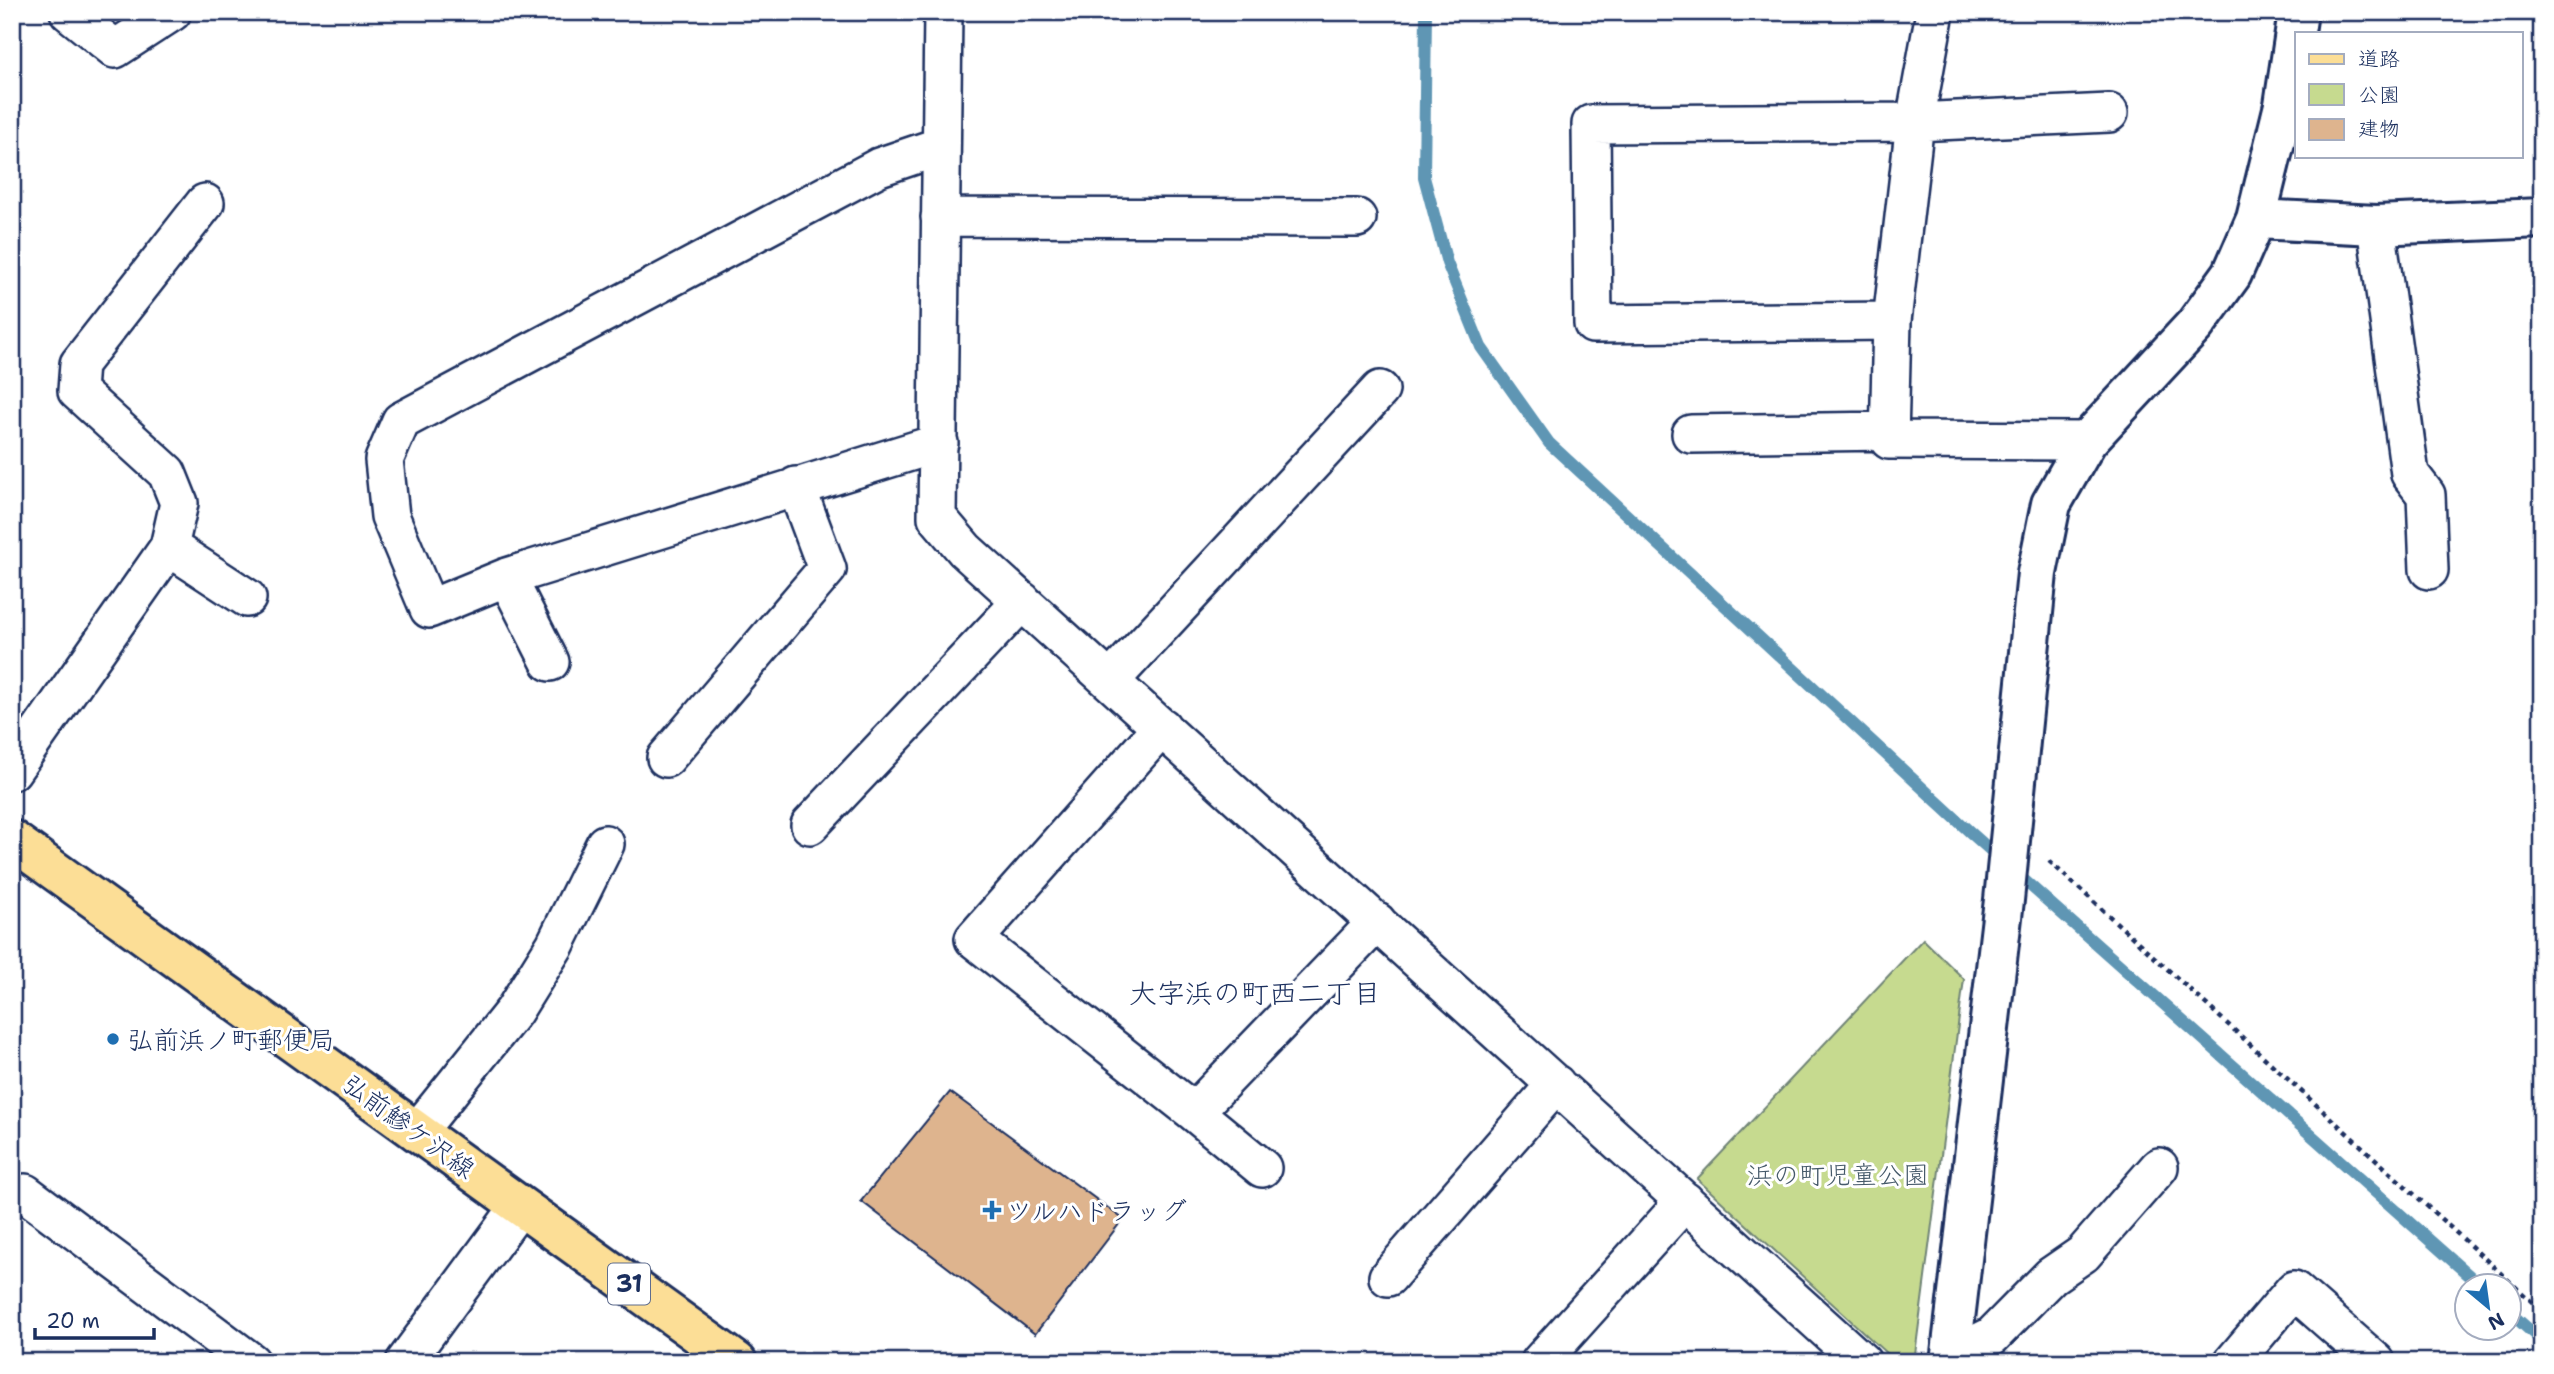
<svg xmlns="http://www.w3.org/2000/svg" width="2554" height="1374" font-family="'Shantell Sans','Klee One',sans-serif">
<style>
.green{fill:#c6da8f;stroke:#708476;stroke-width:2}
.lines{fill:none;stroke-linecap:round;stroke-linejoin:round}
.stream{stroke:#5f96b4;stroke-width:12}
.building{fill:#deb48e;stroke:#1b2f5e;stroke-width:2}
.street-casing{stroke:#1b2f5e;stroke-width:42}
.secondary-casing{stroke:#1b2f5e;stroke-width:44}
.primary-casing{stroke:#1b2f5e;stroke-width:44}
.path{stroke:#1b2f5e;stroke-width:4.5;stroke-dasharray:5 5;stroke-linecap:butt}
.street{stroke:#fff;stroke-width:37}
.secondary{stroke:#fff;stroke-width:38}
.primary{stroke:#fcde96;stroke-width:38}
.poi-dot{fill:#1f6fb2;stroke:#fff;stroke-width:2.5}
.labels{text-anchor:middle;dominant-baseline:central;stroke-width:6;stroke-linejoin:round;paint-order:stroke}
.shield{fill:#fff;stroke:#5f6d8e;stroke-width:2}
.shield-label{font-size:24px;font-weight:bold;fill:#1b2f5e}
.poi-label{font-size:26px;fill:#1b2f5e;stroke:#fff;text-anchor:start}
.street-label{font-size:26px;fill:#1b2f5e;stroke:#fff}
.park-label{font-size:26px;fill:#465a6a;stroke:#fff}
.neighbourhood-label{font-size:28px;fill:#1b2f5e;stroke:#fff}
</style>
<rect width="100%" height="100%" fill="#fff"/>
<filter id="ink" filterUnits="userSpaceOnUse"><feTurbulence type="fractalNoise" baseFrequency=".0143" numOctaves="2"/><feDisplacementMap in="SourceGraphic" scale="14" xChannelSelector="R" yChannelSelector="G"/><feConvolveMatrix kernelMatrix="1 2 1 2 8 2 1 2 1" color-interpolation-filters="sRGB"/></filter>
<g filter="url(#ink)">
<path class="green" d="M1923 939 1964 979 1914 1362H1905L1887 1354 1697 1179Z"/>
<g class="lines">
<path class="stream" d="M1426 12 1424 177 1447 263 1481 347 1549 443 1970 832 2481 1286
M2508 1311 2542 1341"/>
</g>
<path class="building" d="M950 1092 1123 1219 1035 1334 861 1201Z"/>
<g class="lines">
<defs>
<path id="street" d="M69 12 115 49 172 12
M943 12 937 517 965 550 1862 1362
M1935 12 1915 122 1892 321 1889 440 2087 441
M940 217 1357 218
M2376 225 2410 474 2426 495 2429 570
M1892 321 1593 324 1591 124 1915 122 2109 113
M1691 434 1889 431
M939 443 507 577 429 609 390 516 384 460 401 421 879 167 941 146
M169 547 247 598
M507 577 550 662
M1110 681 1380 390
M1162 727 974 939 1194 1112 1377 922
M666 758 827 569 796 486
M12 771 169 547 179 503 167 473 77 391 79 364 205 203
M810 825 1022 601
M1194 1112 1262 1168
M417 1132 514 1011 555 945 605 844
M25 1193 251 1362
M1388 1277 1556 1084
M1950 1357 1992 1336 2051 1276 2083 1254 2159 1167
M405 1362 520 1206
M1540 1362 1685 1201
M2233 1362 2294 1290 2376 1362"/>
<path id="secondary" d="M2256 219 2376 225 2542 218
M1950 1362 2004 900 2037 573 2051 504 2087 441 2195 325 2232 274 2256 219 2284 105 2298 12"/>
<path id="primary" d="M12 840 737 1362"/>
</defs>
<use href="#street" class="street-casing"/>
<use href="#secondary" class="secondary-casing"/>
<use href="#primary" class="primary-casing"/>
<path class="path" d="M2049 861 2542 1311"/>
<use href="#street" class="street"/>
<use href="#secondary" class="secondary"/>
<use href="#primary" class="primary"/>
</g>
</g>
<g class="poi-dot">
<circle cx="113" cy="1039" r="7"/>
<path d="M988.5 1199.5h7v7h7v7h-7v7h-7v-7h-7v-7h7z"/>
</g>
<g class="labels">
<rect class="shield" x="608" y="1263.5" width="42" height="41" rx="5"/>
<g class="shield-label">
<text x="629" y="1284">31</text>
</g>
<g class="poi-label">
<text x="127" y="1039">弘前浜ノ町郵便局</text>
<text x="1006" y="1210">ツルハドラッグ</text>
</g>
<g class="street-label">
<text transform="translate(409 1126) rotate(36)">弘前鰺ケ沢線</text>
</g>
<g class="park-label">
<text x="1838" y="1174">浜の町児童公園</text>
</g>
<g class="neighbourhood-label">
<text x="1255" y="993">大字浜の町西二丁目</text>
</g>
</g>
<rect width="2554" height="1374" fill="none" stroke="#fff" stroke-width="42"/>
<rect x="21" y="21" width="2512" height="1332" fill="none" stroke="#1b2f5e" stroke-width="2.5" filter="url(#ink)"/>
<rect x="2295" y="32" width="228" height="126" fill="#ffffff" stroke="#a4acbf" stroke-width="2"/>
<rect x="2309" y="54" width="35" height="10" fill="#fcde96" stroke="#a4acbf" stroke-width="2"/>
<text x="2358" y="66" font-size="21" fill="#1b2f5e">道路</text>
<rect x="2309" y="84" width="35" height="21" fill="#c6da8f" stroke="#a4acbf" stroke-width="2"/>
<text x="2358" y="102" font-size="21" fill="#1b2f5e">公園</text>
<rect x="2309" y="119" width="35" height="21" fill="#deb48e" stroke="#a4acbf" stroke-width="2"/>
<text x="2358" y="136" font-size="21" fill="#1b2f5e">建物</text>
<g transform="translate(2488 1307) rotate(151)"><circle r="33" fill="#ffffff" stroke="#a4acbf" stroke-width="2"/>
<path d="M0-5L12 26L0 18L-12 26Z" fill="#1f6fb2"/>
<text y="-10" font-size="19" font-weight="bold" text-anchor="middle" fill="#1b2f5e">N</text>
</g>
<path d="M35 1328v10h119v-10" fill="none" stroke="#1b2f5e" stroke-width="3.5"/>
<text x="46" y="1328" font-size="21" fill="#1b2f5e" stroke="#ffffff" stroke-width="5" paint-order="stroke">20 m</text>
</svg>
